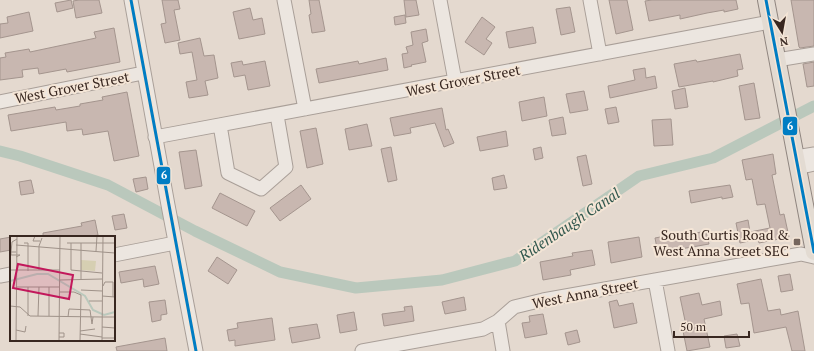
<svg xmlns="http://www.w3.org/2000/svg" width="814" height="351" font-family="'PT Serif',serif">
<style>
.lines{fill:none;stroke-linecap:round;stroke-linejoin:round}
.canal{stroke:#bac8bc;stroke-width:11}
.building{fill:#c8b7b0;stroke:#a4958e}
.minor-casing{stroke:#a99f98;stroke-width:15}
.major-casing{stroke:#8f857f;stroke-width:18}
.minor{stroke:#ece6e0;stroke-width:13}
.major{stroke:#e3dbd2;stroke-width:16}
.bus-1-casing{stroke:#f4e5d6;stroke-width:6}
.bus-1{stroke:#007dc3;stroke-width:3}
.poi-dot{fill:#74655d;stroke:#f4e5d6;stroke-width:1.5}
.labels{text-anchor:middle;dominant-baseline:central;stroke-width:4;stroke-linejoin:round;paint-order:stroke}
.street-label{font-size:14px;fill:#382720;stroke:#f4e5d6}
.poi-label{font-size:14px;fill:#382720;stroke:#f4e5d6;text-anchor:end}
.water-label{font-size:15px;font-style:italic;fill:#30574d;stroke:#f4e5d6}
.inset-river{fill:none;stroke:#bac8bc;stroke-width:2}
.inset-road{fill:none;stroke:#9f9289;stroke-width:1}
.view{fill:#c2185b;fill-opacity:0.15;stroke:#c2185b;stroke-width:2}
.inset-edge{fill:none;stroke:#382720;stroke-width:2}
.line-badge{stroke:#f4e5d6;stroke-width:1.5}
.badge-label{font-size:11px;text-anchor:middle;font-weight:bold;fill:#fff}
</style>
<rect width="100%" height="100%" fill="#e4d9cf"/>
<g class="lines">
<path class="canal" d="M0 151 20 156 108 185 195 231 280 272 356 288 442 280 515 261 639 176 713 158 814 106"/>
</g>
<path class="building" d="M71 0 73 8 57 12 55 3Z
M79 0H99L102 13 76 18 73 1Z
M162 0H178L180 9 174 10 180 40 165 43 161 24 166 23Z
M309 0H319L325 31 312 33 309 15 311 14Z
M404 0H416L419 15 406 17Z
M609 0H627L633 30 616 34Z
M652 0H736L738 9 724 12V10L707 13 680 19V15L649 21 645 1Z
M791 0H814V46L800 48 799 47Z
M570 7 575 32 561 35 556 9Z
M250 8 253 20 262 18 265 34 239 39 233 12Z
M29 12 33 31 0 38V24L8 23 7 17Z
M405 15 406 23 395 25 394 17Z
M482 17 495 27 486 39 492 43 484 55 465 42Z
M533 27 536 43 509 48 506 32Z
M114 28 120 62 67 72 66 69 39 74 38 68 22 70 23 77 0 80V58L6 57 5 53 29 49 30 52 96 38 94 32Z
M426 29 428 41 422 43 426 62 411 65 412 66 404 68 402 54 408 53 406 47 413 45 411 32Z
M200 38 204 56 214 55 218 78 205 81 208 95 189 98 186 82 197 80 192 52 180 54 178 43Z
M740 54 743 69 737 70 738 76 713 82V81L679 87 674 64 696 60 697 62Z
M386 58 388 70 319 83 316 69 358 61 359 64Z
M242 61 243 65 265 61 270 86 248 90 245 75 234 77 231 63Z
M814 62V86L807 87 803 64Z
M645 68 646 78 655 76 657 88 610 98 608 86 635 80 633 70Z
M754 83 760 118 745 120 739 86Z
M685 88 688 107 675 109 672 91Z
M584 91 588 110 570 113 566 94Z
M127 92 139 156 114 161 108 131 83 135 82 129 67 131 66 122 11 131 8 115 55 107 56 110 80 106V104L103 100 102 97Z
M544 97 547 116 522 121 519 102Z
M616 107 619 122 608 124 605 109Z
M442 108 446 130 448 129 454 143 444 147 435 123 410 128 411 133 394 136 390 118Z
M563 117 566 134 552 136 549 120Z
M671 119 673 145 654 146 652 120Z
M367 124 372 146 349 150 345 129Z
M316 128 323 164 307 168 300 131Z
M506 131 508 146 480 151 477 137Z
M391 147 397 180 388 182 381 149Z
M541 147 543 158 535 160 533 149Z
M196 150 202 186 185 189 179 152Z
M773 154 776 174 772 175 780 215 784 214 789 237 759 243 758 239 740 243 736 223 748 220 750 232 770 228 765 204 757 205 752 179 746 180 742 160Z
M586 155 592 184 583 186 577 157Z
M504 175 507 188 494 190 492 178Z
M146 177 148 189 136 192 133 179Z
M31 180 34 193 21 195 19 182Z
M301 185 311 199 280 221 270 208Z
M730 185 733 197 722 199V197L691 203 689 191Z
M220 193 255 211 247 226 212 208Z
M124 214 127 228 115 230 112 216Z
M95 220 98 235 87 237H43V233L82 226 81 223Z
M706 231 709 244 658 253 655 238 676 234V237Z
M11 237V250L0 252V239Z
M639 237 642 257 611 263 608 242Z
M592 250 595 265 570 270 571 275 543 280 540 262 573 256 572 253Z
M217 257 237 270 228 284 208 271Z
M155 266 159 284 144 287 143 279 121 283 119 272Z
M790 274 793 290 781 292 778 276Z
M761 279 768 311 780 309 781 315 798 311 805 351H792L786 327 754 333 749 303 741 304 737 284Z
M699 293 702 305 720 301 722 315 704 319 710 347 687 351 683 331 687 330 680 297Z
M464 297 466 310 445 314 442 302Z
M165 300 167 314 161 315V320L152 322 149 302Z
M617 300 619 306 633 303 637 323 614 328 609 302Z
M412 306 414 321 384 326 382 314 405 311 404 307Z
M354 312 357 330 340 333 337 315Z
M543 314 547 334 525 338 522 323 530 322 529 316Z
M272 318 275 340 235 346V340L229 341 227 330 238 328 237 323Z
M317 324 320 338 292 343 289 328Z
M577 330 580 342 568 345 565 333Z
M737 334 740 346 726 348 724 336Z
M165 338 167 351H117L116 347Z"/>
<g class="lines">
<defs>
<path id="minor" d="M131 0 168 205 196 351
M284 0 305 109
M440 0 455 81
M590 0 600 54
M777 60 814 54
M0 102 143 73
M220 125 228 173 261 189 286 167 277 115
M155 137 770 22
M796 157 814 154
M797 168 814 164
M114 255 175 243
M0 276 11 274
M655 280 668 351
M498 321 503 351
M362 351 483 329 498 321 514 307 543 300 801 254 814 257"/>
<path id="major" d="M766 0 814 252"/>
</defs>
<use href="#minor" class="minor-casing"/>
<use href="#major" class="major-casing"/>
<use href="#minor" class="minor"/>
<use href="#major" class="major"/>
<defs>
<path id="bus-1" d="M131 0 196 351
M766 0 814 252"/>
</defs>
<use href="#bus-1" class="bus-1-casing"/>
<use href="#bus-1" class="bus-1"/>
</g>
<rect class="poi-dot" x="793" y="238" width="8" height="8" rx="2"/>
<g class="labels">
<g class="street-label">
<text transform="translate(463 80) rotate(-11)">West Grover Street</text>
<text transform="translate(72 87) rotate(-11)">West Grover Street</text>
<text transform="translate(585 293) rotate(-11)">West Anna Street</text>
</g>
<g class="poi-label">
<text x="789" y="234">South Curtis Road &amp;<tspan x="789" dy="16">West Anna Street SEC</tspan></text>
</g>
<g class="water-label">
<text transform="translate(569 224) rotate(-34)">Ridenbaugh Canal</text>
</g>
</g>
<g transform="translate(10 236)">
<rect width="105" height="105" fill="#e4d9cf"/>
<path d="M71 24 86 25 85 35 71 34Z" fill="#d6cfb2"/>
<path class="inset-river" d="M0 45 27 38H38L75 60 83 74 94 79 105 76"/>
<path class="inset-road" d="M25 0 23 5H30M14 7H18V35M57 7H105M61 7V34L92 37M6 9 92 16M86 15 87 0M1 16 2 6 7 3M6 16H1V19H10L6 21M92 16 105 17M0 34H50M29 34V10L32 2M50 44 92 43M71 44V7M93 50 95 46H103V61M6 51H50M71 54 92 55M50 56H64L71 59 70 105M92 60 105 61M79 65H92M0 70 10 71 20 80 92 81M18 80V51M28 80 29 51M39 80V51M58 81 59 73 80 74 81 81M81 81 82 88 83 81M92 81H105M92 91 105 92M6 94 15 96 16 90M70 95 85 93M49 97H54V101H49M70 98 92 101M92 102H105M6 105 7 0M49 105 50 0M92 105 93 0"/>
<path class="view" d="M8 28 63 39 59 63 3 52Z"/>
<rect width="105" height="105" class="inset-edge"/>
</g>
<g class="line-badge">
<rect x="782" y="116" width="16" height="20" rx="4" fill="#007dc3"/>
<rect x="156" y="166" width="15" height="19" rx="4" fill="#007dc3"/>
</g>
<g class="badge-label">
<text x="790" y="130">6</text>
<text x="164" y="179">6</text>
</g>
<g transform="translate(782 32) rotate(169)" stroke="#f4e5d6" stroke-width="3" paint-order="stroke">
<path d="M0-3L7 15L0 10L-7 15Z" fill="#382720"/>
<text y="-6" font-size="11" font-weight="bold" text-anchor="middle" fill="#382720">N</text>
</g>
<path d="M674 331v6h75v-6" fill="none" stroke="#382720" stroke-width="2"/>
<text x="680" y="331" font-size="12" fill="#382720" stroke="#f4e5d6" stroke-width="3" paint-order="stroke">50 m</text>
</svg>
